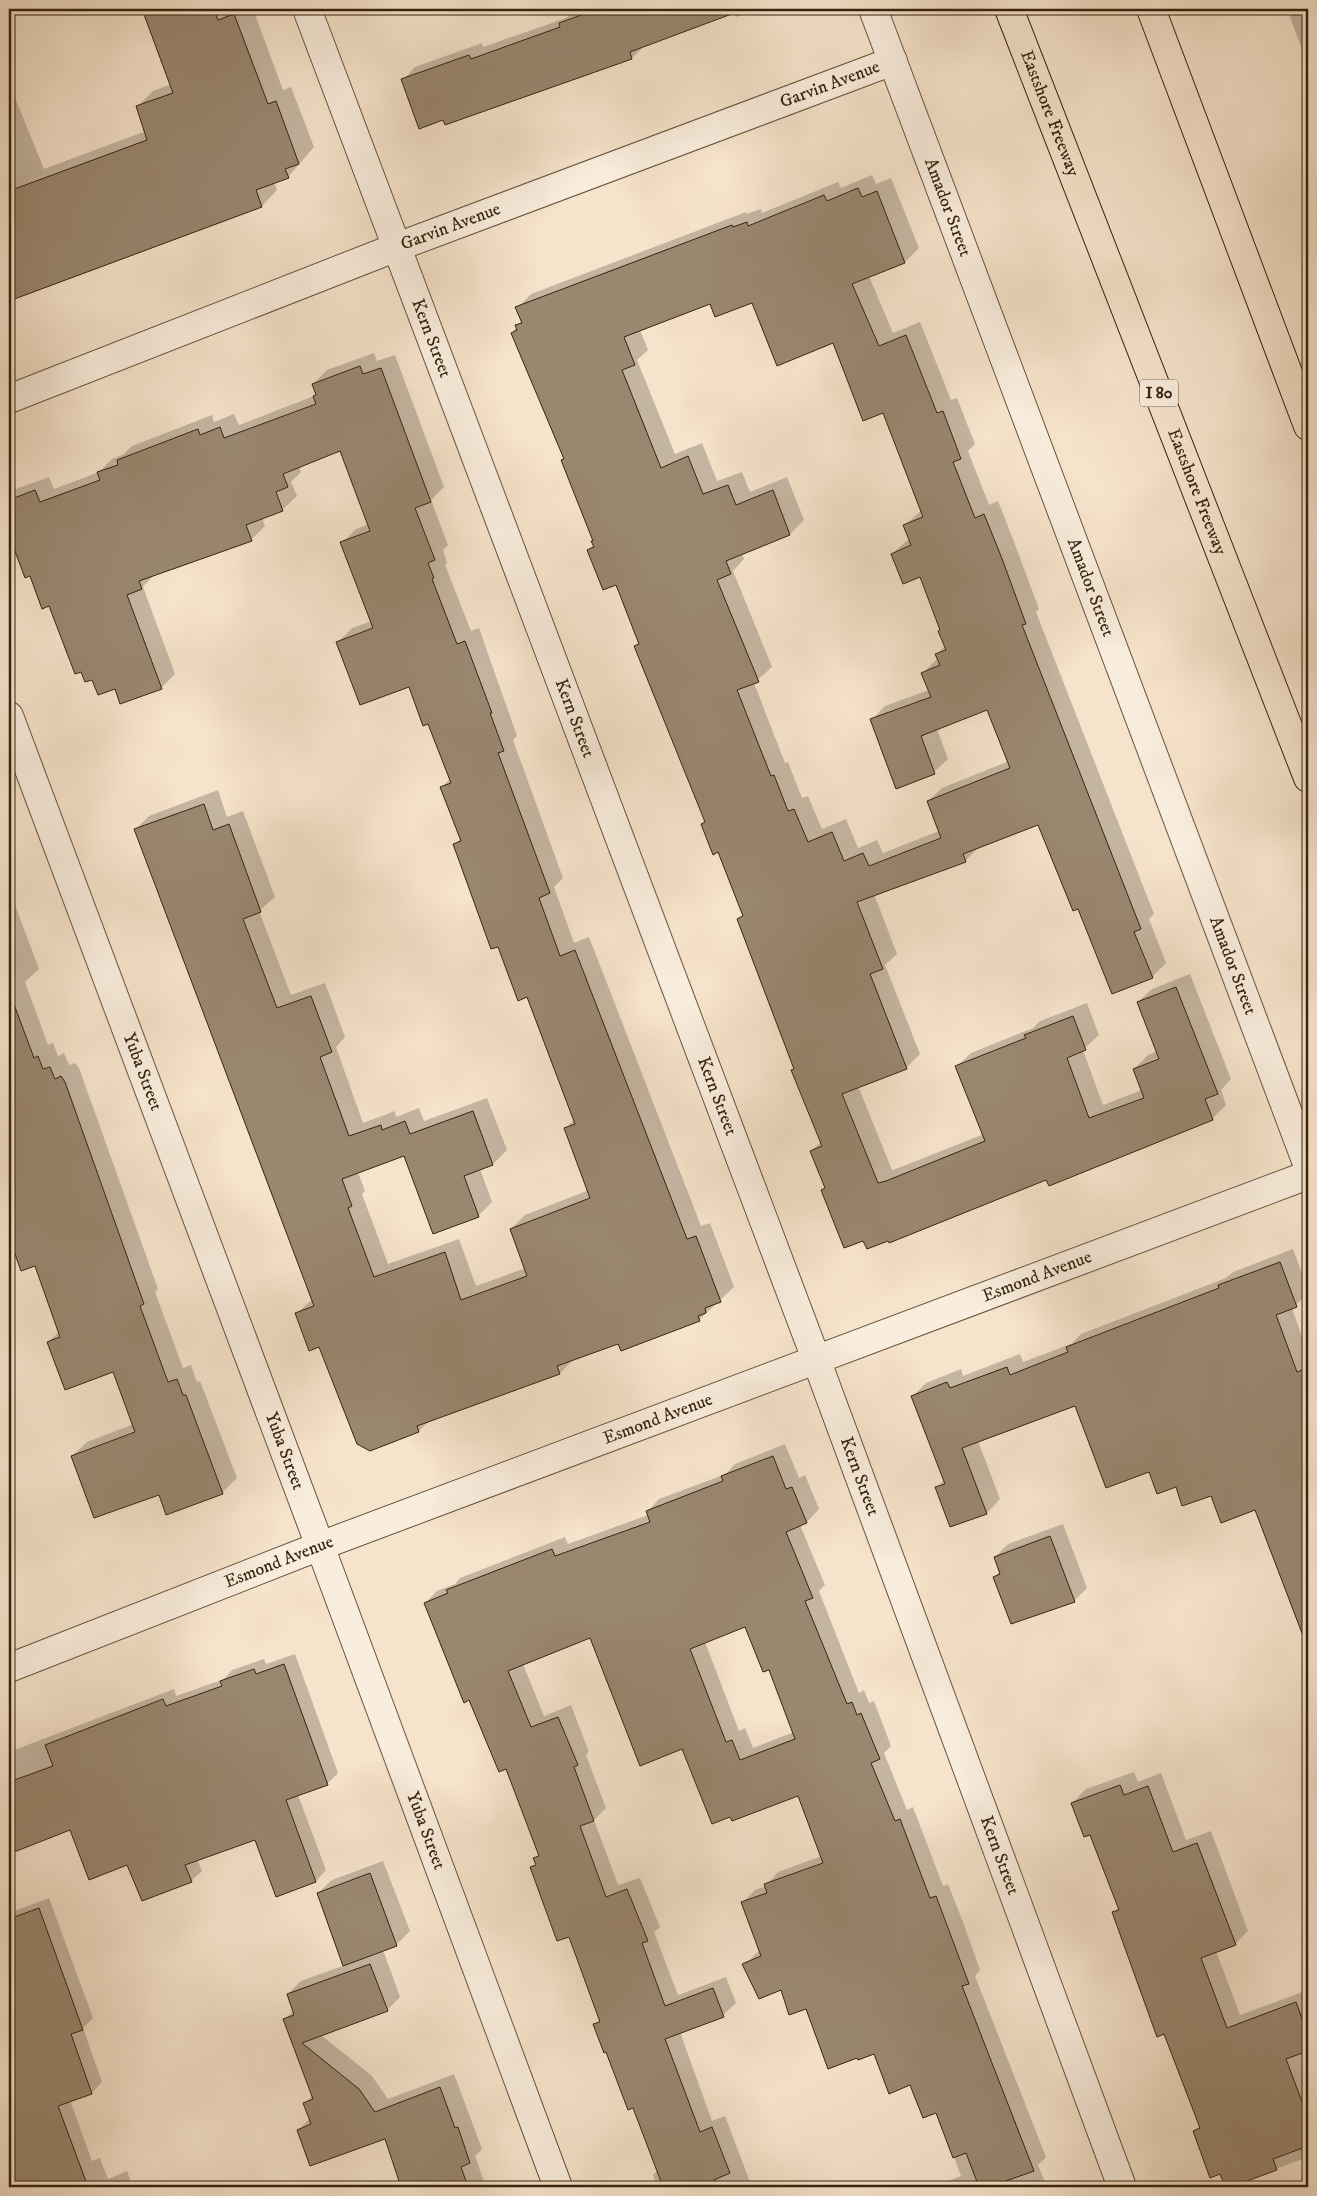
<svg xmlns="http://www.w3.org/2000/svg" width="1317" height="2196" font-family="'IM FELL DW Pica',serif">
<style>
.shadow{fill:#0003;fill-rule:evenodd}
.building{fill:#9a8770;stroke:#36230d;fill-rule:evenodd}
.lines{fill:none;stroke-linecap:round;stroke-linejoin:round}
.minor-casing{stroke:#66533c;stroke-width:30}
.tertiary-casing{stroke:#66533c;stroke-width:30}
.motorway-casing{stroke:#36230d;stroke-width:30}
.minor{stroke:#f9eddd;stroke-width:28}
.tertiary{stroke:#f9eddd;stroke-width:28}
.motorway{stroke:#f6e3cb;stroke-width:28}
.labels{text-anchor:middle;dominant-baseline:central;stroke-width:4.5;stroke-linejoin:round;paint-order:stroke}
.shield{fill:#f9eddd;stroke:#70604b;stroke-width:1}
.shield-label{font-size:16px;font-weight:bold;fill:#36230d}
.street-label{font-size:18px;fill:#36230d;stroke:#f9eddd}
</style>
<rect width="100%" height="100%" fill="#f6e3cb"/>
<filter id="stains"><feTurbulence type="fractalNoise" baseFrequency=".004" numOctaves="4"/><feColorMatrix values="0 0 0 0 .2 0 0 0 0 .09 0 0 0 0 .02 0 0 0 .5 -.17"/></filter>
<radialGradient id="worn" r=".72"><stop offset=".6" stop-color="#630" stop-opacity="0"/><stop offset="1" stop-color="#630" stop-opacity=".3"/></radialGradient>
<path class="shadow" d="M143 9H253L283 90 291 87 314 147 288 177 274 182 277 190 262 206 9 300V83L44 169 146 131 137 107 153 91 171 84Z
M578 9H759L736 17 734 12 645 45 632 58 444 118 403 80 415 67 482 43 483 47 566 18Z
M1299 9H1308V65L1290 17Z
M872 175 876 184 891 178 919 248 905 262 869 276 893 333 920 322 951 400 957 398 975 444 968 451 989 505 998 501 1014 542 1039 609 1036 612 1154 914 1149 919 1166 963 1152 977 1079 908 1039 824 979 847 965 861 874 894 897 954 885 965 920 1054 906 1068 858 1086 892 1170 901 1167 984 1134 957 1066 971 1053 1033 1028 1040 1021 1087 1003 1099 1035 1083 1050 1103 1105 1142 1090 1134 1069 1148 1055 1158 1051 1138 1002 1152 989 1190 974 1231 1079 1221 1090 1226 1105 1212 1119 997 1197 992 1202 890 1242 889 1239H864L822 1191 826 1187 811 1151 822 1141 739 919 744 915 719 851 702 824 706 820 635 647 640 642 617 584 588 550 594 544V540L565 458 512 333 522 320 517 308 531 294 746 212V214L761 209 762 213 838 182 841 188ZM752 301 834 342 883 411 922 510 905 525 910 538 892 554 921 575 942 629 945 646 937 654 938 658 923 673 929 690 885 706 872 720 897 787 934 772 948 759 937 729 988 709 1009 761 942 788 928 801 939 831 883 853 877 840 858 848 846 819 822 829 808 796 802 798 788 762 785 763 754 683 772 667 733 571 744 559 742 553 790 534 804 520 787 477 750 492 742 472 717 481 702 443 675 454 637 360 648 350 640 330 711 302Z
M374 353 377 361 395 355 444 487 431 500 448 545 443 550 447 563 445 565 471 631 479 628 517 736 513 740 563 878 554 887 574 943 589 937 701 1226 710 1223 734 1287 699 1320 619 1342 574 1359 560 1373 430 1420 419 1431 370 1449 320 1346 296 1314 313 1299 135 830 149 816 218 790 227 817 243 811 275 897 259 911 291 995 325 983 345 1037 336 1047 363 1123 395 1111 396 1117 419 1108 424 1121 487 1098 507 1150 493 1164 480 1169 492 1202 478 1216 405 1154 358 1172 365 1191 362 1194 388 1264 459 1239 476 1286 526 1268 511 1229 525 1215 589 1190 566 1128 575 1119 528 996 499 945 454 845 461 838 442 787 450 779 429 722 409 685 338 642 352 628 372 621 342 543 356 529 369 524 341 449 299 466 301 472 291 482 297 496 282 510 262 518 265 526 251 540 155 574 143 587 175 674 161 688 116 687 93 678 50 605 30 574 26 576 9 531V494L13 490 49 477 54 489 99 472 112 459 124 454 132 446 212 415 214 422 234 414 239 425 314 396 317 394 313 384 327 370Z
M12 897 39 969 25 982 48 1045 53 1043 58 1056 64 1053 69 1065 75 1063 79 1068 158 1289 155 1292 183 1368 191 1365 197 1382 200 1381 237 1478 222 1493H159L72 1456 87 1442 134 1424 114 1371 48 1342 60 1331 35 1264 12 1235 9 1225V898Z
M1293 1249 1308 1289V1294L1292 1308 1308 1354V1637L1256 1509 1176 1485 1150 1471 1076 1405 978 1441 1000 1499 987 1513 951 1526 937 1488 944 1480 913 1396 926 1383 961 1369 963 1376 1020 1354 1023 1362 1071 1344 1081 1334 1226 1278 1233 1272Z
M785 1444 799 1478 805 1475 819 1509 807 1522 800 1525 825 1585 819 1591 859 1693 864 1690 869 1703 874 1701 891 1746 884 1753 907 1810 913 1807 943 1886 948 1884 963 1922 980 1970 975 1976 1046 2157 1038 2165 1047 2187H934L961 2176 937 2111 911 2084 875 2053 744 1965 760 1950 743 1902 755 1890 766 1886 778 1872 822 1856 799 1795 682 1747 590 1636 523 1664 544 1716 571 1705 589 1752 586 1755 606 1808 594 1820 618 1885 640 1878 660 1927 654 1932 678 1995 726 1977 736 2003 723 2015 680 2032 712 2121 725 2116 752 2187H657L653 2175 658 2170 634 2106 595 2025 600 2019 570 1935 532 1868 536 1863 535 1858 539 1854 507 1767 470 1699 425 1603 437 1591 455 1584 460 1578 565 1537 568 1544 648 1515 647 1512 659 1499 726 1474 735 1464ZM745 1626 769 1668 794 1732 753 1748 745 1728 739 1731 705 1642Z
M1063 1524 1087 1588 1074 1601 995 1577 1000 1571 995 1557 1008 1544Z
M295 1654 338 1773 327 1784 298 1795 326 1870 316 1881 277 1895 256 1839 197 1859 202 1871 191 1881 128 1864 71 1829 9 1852V1752L174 1689 176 1696 224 1679 232 1670 264 1659 266 1664Z
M1134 1772 1138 1782 1161 1773 1186 1840 1211 1831 1248 1931 1235 1944 1216 1951 1240 2015 1308 1990V2050L1302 2052 1308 2069V2157L1227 2187 1195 2131 1200 2125 1165 2033 1114 1912 1119 1907 1091 1834 1072 1803 1086 1789Z
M383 1861 410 1931 396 1945 383 1950 400 1997 387 2010 321 2035 372 2076 388 2099 454 2074 482 2149 475 2156 486 2187H402L385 2137 298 2130 310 2119 305 2103 313 2095 285 2019 294 2010 288 1994 301 1981 345 1965 318 1893 332 1880Z
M49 1898 93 2018 83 2028 102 2082 92 2093 70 2100 92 2161 100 2158 108 2179 127 2171 133 2187H9V1913Z"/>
<path class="building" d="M142 9H214L218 20 234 14 268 104 276 101 299 164 285 169 289 178 256 190 262 207 9 301V191L147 140 136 106 173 93Z
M598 9H736L737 12 630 52 632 59 445 125 443 120 419 129 401 79 469 55 471 59 560 27 559 23Z
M858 188 862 197 877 191 905 263 852 284 879 346 906 335 937 413 943 411 961 459 953 462 975 518 984 514 1001 556 1026 624 1022 625 1141 929 1134 932 1153 978 1112 994 1078 909 1073 911 1038 825 963 854 966 862 857 902 883 969 870 974 907 1069 842 1094 878 1183 886 1181 985 1141 955 1066 1026 1038 1024 1035 1073 1016 1086 1050 1067 1058 1089 1118 1144 1098 1133 1069 1159 1059 1137 1002 1176 987 1218 1094 1205 1099 1213 1120 1049 1186 1046 1180 889 1243 888 1241 867 1249 863 1241 844 1248 821 1190 825 1188 810 1151 822 1146 791 1070 794 1069 737 919 743 916 718 852 713 855 701 824 705 822 634 646 639 644 616 585 603 590 587 550 594 547 591 541H593L561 460 564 459 511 333 517 330 515 325 522 323 515 307 732 225 733 227 747 222 748 226 824 195 827 201ZM752 303 777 366 833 343 863 421 883 413 923 517 903 525 911 545 891 554 903 584 920 577 940 630 938 631 946 650 935 654 940 665 921 673 931 697 870 719 896 789 935 774 921 736 987 710 1010 768 927 801 941 838 869 866 863 853 844 861 832 832 808 842 794 809 788 811 774 775 771 776 737 690 759 682 717 580 731 574 726 561 790 535 773 490 736 505 728 485 703 494 688 456 661 468 622 370 635 365 624 337 710 304 715 317Z
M360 366 363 374 381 368 431 502 415 508 435 560 428 563 434 578 432 579 457 644 465 641 492 713H490L504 751 498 753 550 893 539 898 560 956 575 950 687 1239 696 1236 721 1302 705 1308 706 1313 698 1316 700 1321 621 1351 618 1344 557 1366 560 1374 417 1426 419 1432 370 1451 357 1444 319 1347 309 1351 295 1313 314 1306 134 829 204 804 213 830 229 824 261 912 243 919 277 1008 311 996 332 1052 320 1057 349 1136 381 1125 382 1130 405 1121 410 1134 473 1111 493 1165 464 1176 479 1217 433 1234 404 1156 342 1179 352 1206 348 1208 374 1277 445 1252 461 1300 527 1276 510 1229 590 1198 564 1128 575 1124 527 997 518 1001 498 947 491 949 453 844 461 841 440 787 451 783 428 724 423 726 409 687 360 705 336 642 373 628 340 542 370 531 340 451 283 474 288 487 276 492 283 511 246 525 252 541 139 581 142 589 127 595 162 689 120 704 115 689 98 695 92 680 85 682 81 672 75 674 49 606 42 609 30 576 25 578 9 535V500L35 490 40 502 100 480 97 472 118 465 117 460 198 429 200 435 220 427 224 438 316 404 313 396 316 395 312 384Z
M12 999 34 1058 38 1056 43 1069 50 1067 55 1079 61 1076 65 1082 144 1304 140 1306 168 1382 177 1379 183 1395H186L223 1494 166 1515 159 1495 94 1518 71 1456 135 1432 113 1372 65 1390 47 1342 60 1337 35 1266 21 1271 9 1237V1000Z
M1280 1262 1297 1307 1276 1315 1297 1372 1308 1368V1640L1305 1641 1255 1510 1221 1523 1211 1496 1182 1506 1176 1487 1157 1494 1149 1472 1106 1488 1075 1406 962 1448 987 1514 950 1527 935 1487 945 1484 911 1396 947 1382 950 1388 1007 1367 1010 1375 1068 1352 1066 1347 1219 1288 1218 1285Z
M773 1456 786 1489 792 1487 807 1523 786 1532 813 1598 805 1601 847 1704 852 1702 857 1715 861 1713 880 1759 871 1763 895 1821 900 1819 930 1898 936 1896 969 1984 962 1986 1034 2171 989 2187H979L966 2153 953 2158 936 2113 923 2118 910 2085 889 2094 874 2054 858 2060 857 2058 828 2069 806 2009 789 2015 781 1990 759 1999 742 1964 761 1956 741 1902 767 1893 764 1884 823 1863 798 1796 732 1821 730 1817 712 1824 682 1749 640 1766 590 1638 508 1671 531 1727 558 1717 578 1765 574 1767 594 1821 580 1826 606 1897 627 1889 648 1941 642 1943 665 2006 713 1988 724 2017 665 2039 700 2132 712 2127 730 2173 714 2180 717 2187H663L633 2108 628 2110 606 2052 604 2053 593 2024 600 2022 569 1937 557 1941 530 1867 536 1865 533 1858 539 1856 506 1769 499 1772 469 1700 464 1703 424 1603 448 1593 446 1590 552 1549 555 1556 650 1522 646 1511 723 1481 721 1476ZM745 1627 763 1672 769 1670 795 1739 740 1760 732 1740 726 1742 690 1649Z
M1050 1536 1075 1602 1011 1624 993 1577 1000 1574 994 1557Z
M284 1664 328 1785 286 1800 316 1882 276 1897 255 1840 185 1865 192 1882 142 1901 127 1865 89 1880 70 1830 9 1854V1782L53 1766 45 1745 163 1699 166 1706 222 1686 220 1681 254 1669 256 1674Z
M1120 1785 1124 1795 1148 1786 1173 1852 1197 1843 1236 1945 1201 1958 1227 2028 1296 2002 1308 2035V2051L1286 2059 1308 2118V2146L1273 2159 1277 2170 1231 2187H1225L1220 2174 1210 2178 1193 2131 1200 2128 1164 2034 1157 2037 1112 1912 1119 1910 1090 1835 1084 1837 1071 1803Z
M370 1873 397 1946 343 1966 317 1893Z
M39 1908 83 2030 71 2034 92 2094 58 2106 88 2187H9V1919Z
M370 1964 388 2011 302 2043 359 2089 375 2112 440 2087 455 2128 458 2127 470 2163 461 2167 468 2187H401L385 2139 310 2166 297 2130 311 2124 303 2103 313 2099 283 2019 294 2015 287 1994Z"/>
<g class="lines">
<defs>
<g id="minor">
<path id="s1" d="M307 9 816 1359 1122 2187"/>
<path id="s2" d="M9 399 397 247 893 61"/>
<path id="s3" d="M9 716 320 1546 558 2187"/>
<path id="s4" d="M9 1668 320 1546 1308 1175"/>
</g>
<g id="tertiary">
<path id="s5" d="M873 9 1308 1166"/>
</g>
<g id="motorway">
<path id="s6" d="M1009 9 1308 778"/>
<path d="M1151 9 1308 426"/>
</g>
</defs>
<use href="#minor" class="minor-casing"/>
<use href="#tertiary" class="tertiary-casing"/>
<use href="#motorway" class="motorway-casing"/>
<use href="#minor" class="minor"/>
<use href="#tertiary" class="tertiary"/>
<use href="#motorway" class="motorway"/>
</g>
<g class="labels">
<rect class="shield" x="1140" y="379.5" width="38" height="27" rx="4"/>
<g class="shield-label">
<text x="1159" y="393">I 80</text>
</g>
<g class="street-label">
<text stroke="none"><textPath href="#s2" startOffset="879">Garvin Avenue</textPath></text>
<text stroke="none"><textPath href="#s6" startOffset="112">Eastshore Freeway</textPath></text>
<text stroke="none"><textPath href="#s5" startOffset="212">Amador Street</textPath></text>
<text stroke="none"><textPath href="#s2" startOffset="474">Garvin Avenue</textPath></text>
<text stroke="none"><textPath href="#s1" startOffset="352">Kern Street</textPath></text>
<text stroke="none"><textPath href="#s6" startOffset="518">Eastshore Freeway</textPath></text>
<text stroke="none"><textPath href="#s5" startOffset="618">Amador Street</textPath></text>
<text stroke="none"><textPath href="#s1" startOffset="758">Kern Street</textPath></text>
<text stroke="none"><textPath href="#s5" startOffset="1022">Amador Street</textPath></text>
<text stroke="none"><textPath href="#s3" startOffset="380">Yuba Street</textPath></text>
<text stroke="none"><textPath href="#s1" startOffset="1162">Kern Street</textPath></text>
<text stroke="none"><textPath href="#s4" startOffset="1100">Esmond Avenue</textPath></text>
<text stroke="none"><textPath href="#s4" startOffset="695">Esmond Avenue</textPath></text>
<text stroke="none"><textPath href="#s3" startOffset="785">Yuba Street</textPath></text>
<text stroke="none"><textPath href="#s1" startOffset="1568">Kern Street</textPath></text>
<text stroke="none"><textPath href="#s4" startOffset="290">Esmond Avenue</textPath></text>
<text stroke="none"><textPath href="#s3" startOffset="1190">Yuba Street</textPath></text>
<text stroke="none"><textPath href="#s1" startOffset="1972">Kern Street</textPath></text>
</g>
</g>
<rect width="1317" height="2196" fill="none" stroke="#f6e3cb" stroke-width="30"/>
<rect x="10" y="10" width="1297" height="2176" fill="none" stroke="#36230d" stroke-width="2.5"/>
<rect x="15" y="15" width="1287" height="2166" fill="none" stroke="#36230d"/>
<rect width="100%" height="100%" filter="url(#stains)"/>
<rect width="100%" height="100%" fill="url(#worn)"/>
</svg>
